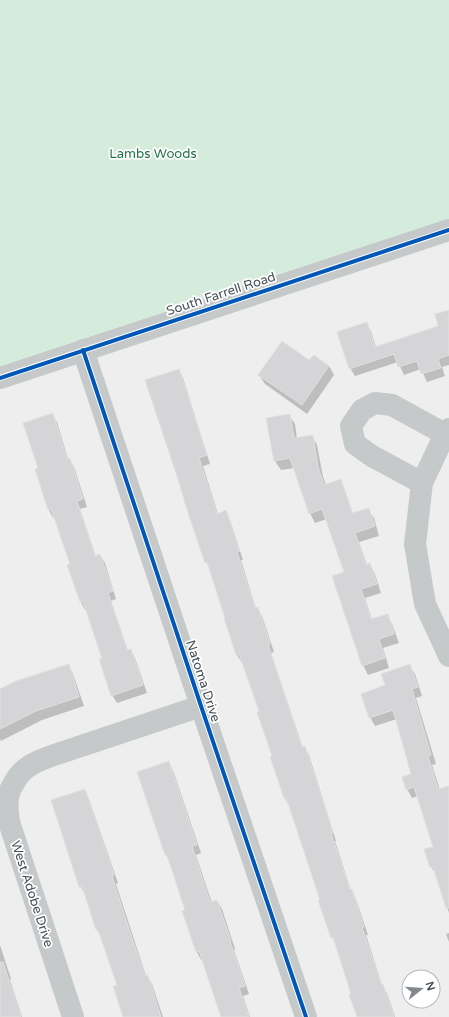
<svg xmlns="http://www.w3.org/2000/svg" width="449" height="1017" font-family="'Varela Round',sans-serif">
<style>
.green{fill:#d5ecdd}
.shadow{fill:#0003}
.building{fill:#d5d5d7;stroke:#e0e0e1}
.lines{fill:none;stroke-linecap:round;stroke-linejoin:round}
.minor{stroke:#c6c9ca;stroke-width:22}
.cycleway-casing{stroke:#fff;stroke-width:6}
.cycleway{stroke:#0057b8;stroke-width:4}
.labels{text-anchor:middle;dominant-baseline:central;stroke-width:3.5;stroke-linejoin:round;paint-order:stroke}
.park-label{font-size:13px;fill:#1f7348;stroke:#fff}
.street-label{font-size:13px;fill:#475159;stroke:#fff}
</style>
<rect width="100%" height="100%" fill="#efeeee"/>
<path class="green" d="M0 0H449V219L0 367Z"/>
<path class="shadow" d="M449 311V365L442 367 445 376 427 382 421 369 404 375 398 362 355 376 350 368 366 323 371 331 376 347 440 327Z
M310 362 329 366 334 375 307 414 265 384 259 375Z
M179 370 183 378 210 464 203 466 218 514 226 512 230 520 243 560H241L256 609 262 616 274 652 271 653 303 748 304 747 309 755 336 841H335L351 891 356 899 368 935H366L382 985 387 993 395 1017H358L352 995 336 944 332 937 321 901 289 806 285 798 260 712 243 662 242 663 237 655 211 570 206 562Z
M52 415 57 422 68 459H69L74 467 87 507 80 509 96 557 100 555 105 563 116 599 111 601 128 651 131 650 135 658 147 693 117 703 112 695 103 659 87 609 85 610 81 602 69 566 71 565 55 517 53 518 49 510 36 470 39 469Z
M289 415 295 424 297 439 312 436 317 445 323 477 326 485 340 481 345 490 353 514 368 509 374 518 379 536 359 542 367 565 370 564 375 574 381 593 365 598 372 620 387 615 392 624 399 643 383 648 389 668 368 675 363 665 345 573 327 519 315 523 310 513 294 468 281 470 275 461 268 419Z
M68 665 73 674 84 706 42 720 1 741 0 739V690Z
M410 666 415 674 422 696 416 698 436 764 432 765 440 790 449 787V913L437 876 431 867 434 847 418 796 412 798 407 789 413 775 397 719 375 726 370 717 386 686Z
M168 762 173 770 201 853 196 855 212 903 217 901 222 909 235 949 234 950 249 994 243 996 250 1017H222L203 960H201L197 952 184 912 186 911 170 863 166 855Z
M85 791 89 799 118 883 116 884 146 976H147L152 984 163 1017H124L118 985 102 938 97 930 85 894 80 886Z
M449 933V942L446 934Z
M0 945 11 979 10 980 22 1017H0Z"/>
<path class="building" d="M449 310V355L438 359 441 368 421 374 417 361 398 367 394 354 349 369 337 332 367 322 375 347 438 326 435 314Z
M282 341 309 360 314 355 329 366 302 405 258 375Z
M179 369 207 455 199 458 217 514 226 510 240 551 237 552 255 608 258 607 270 644 268 645 302 747 305 746 333 833H331L350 890 352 889 364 927H362L381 984H383L394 1017H357L349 995 351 994 333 937 331 938 318 900H320L286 797 284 798 270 757 272 756 257 712 259 711 239 654 236 655 224 618H225L207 562 205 563 188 513 177 476 145 380Z
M53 413 67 459 70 458 83 499 77 501 95 556 100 554 113 591 108 593 127 650 131 649 143 685 111 696 99 659H102L83 601 80 602 67 565 70 564 51 509 48 510 35 469 38 468 23 423Z
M290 414 294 438 313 435 318 467 324 485 341 479 352 513 369 508 375 526 355 533 366 565 370 563 377 584 361 589 371 619 388 614 394 634 379 639 385 658 362 666 332 576 344 572 322 509 309 514 290 458 274 461 266 418Z
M69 664 79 697 36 711 0 729V689L16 681Z
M410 664 418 687 412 689 431 755 428 756 438 789 449 786V908H446L433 867 430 868 424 849 433 847 414 787 406 790 402 777 411 774 393 710 369 718 361 694 385 685 381 674Z
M169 761 197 845 192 846 210 902 217 900 231 941H230L245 986 239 988 249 1017H221L199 951 196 952 182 911 185 910 167 855H165L137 772Z
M85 789 114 875 112 876 127 923 145 976 148 975 161 1017H123L113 986 117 985 98 930H96L82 886 79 887 51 800Z
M0 962H3L21 1017H0Z"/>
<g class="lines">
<path class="minor" d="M83 350 201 706 306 1017
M0 378 449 230
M449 429 445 434 422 483 415 544 425 604 449 656
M422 483 372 456 355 444 351 426 362 410 375 403 392 405 445 434
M73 1017 9 822C8 813 6 803 9 794 9 791 11 788 13 785 21 767 37 761 54 755L201 706"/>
<defs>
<path id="cycleway" d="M83 350 201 706 306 1017
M0 378 449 230"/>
</defs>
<use href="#cycleway" class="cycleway-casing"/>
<use href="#cycleway" class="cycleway"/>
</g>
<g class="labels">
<g class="park-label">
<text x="153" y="154">Lambs Woods</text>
</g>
<g class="street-label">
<text transform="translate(221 294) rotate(-18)">South Farrell Road</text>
<text transform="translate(203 681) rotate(72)">Natoma Drive</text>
<text transform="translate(32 894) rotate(72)">West Adobe Drive</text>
</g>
</g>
<g transform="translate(421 989) rotate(73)"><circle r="19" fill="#ffffff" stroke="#b5b9bd"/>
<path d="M0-3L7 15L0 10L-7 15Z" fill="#82888d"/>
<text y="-6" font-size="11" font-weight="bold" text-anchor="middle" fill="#475159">N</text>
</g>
</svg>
